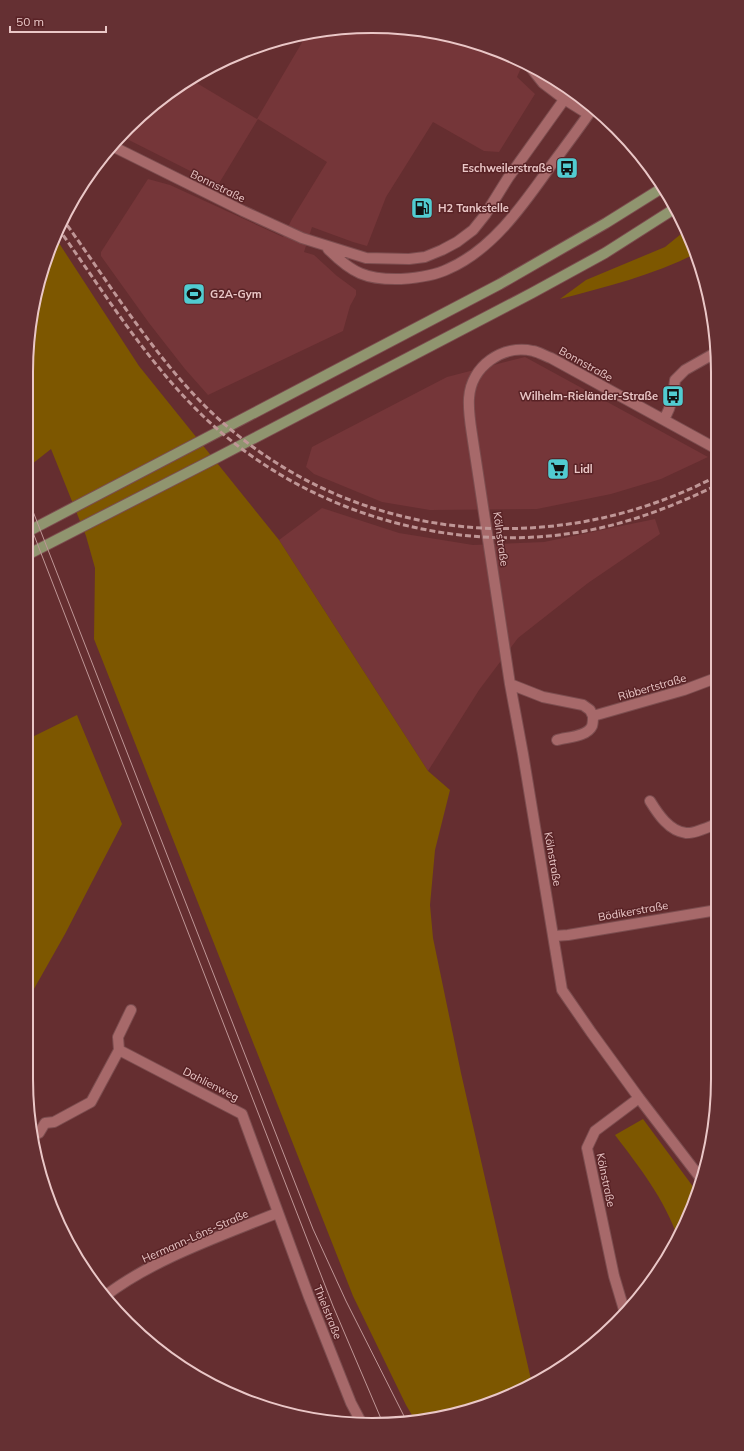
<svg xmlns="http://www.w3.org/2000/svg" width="744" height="1451" viewBox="0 0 744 1451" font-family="Mulish,sans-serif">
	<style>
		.built { fill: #753639 }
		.green { fill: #7d5700 }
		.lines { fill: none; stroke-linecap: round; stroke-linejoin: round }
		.minor-casing { stroke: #7c4d4f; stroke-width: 12 }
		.secondary-casing { stroke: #7c4d4f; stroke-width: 12 }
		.primary-casing { stroke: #7c4d4f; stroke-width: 12 }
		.minor { stroke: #a7696a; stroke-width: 10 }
		.secondary { stroke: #a7696a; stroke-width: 10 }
		.primary { stroke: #90956f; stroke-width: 10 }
		.tram { stroke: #bf9696; stroke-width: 1 }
		.rail { stroke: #bf9696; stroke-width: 3; stroke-dasharray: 6 3; stroke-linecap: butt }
		.labels { text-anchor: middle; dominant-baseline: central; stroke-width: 3; stroke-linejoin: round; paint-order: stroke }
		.poi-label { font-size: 11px; font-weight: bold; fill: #eac7c7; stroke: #592326; text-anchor: start }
		.street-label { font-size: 11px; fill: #eac7c7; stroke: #592326 }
		.rim { fill: none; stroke: #eac7c7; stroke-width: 2 }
	</style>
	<rect width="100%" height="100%" fill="#652e30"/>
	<path class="built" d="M 394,27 L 461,38 L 524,61 L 517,77 L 535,94 L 499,152 L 484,151 L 433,122 L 386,197 L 367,246 L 353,242 L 312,227 L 304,252 L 314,255 L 337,276 L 356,290 L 356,295 L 350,306 L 343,331 L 208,395 L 185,369 L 149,323 L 101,256 L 101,252 L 148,179 L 170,185 L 283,237 L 292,219 L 327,162 L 258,119 L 218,185 L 121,136 L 144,112 L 190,79 L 257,119 L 307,34 L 327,29 Z
		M 525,357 L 708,457 L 661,479 L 611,494 L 537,509 L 430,510 L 382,502 L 314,474 L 306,467 L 312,447 L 447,377 Z
		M 322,508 L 399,533 L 473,545 L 544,542 L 655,519 L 660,534 L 588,583 L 518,638 L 479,690 L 428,771 L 279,540 Z"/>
	<path class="green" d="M 686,230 L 692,240 L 695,254 C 653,275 606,287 560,299 L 586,280 L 665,247 Z
		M 55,237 L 139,366 L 279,540 L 428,771 L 450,790 L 435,850 L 430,905 L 433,938 L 461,1073 L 532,1384 L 525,1389 L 416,1422 L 406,1405 L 353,1296 L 94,639 L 95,568 L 86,536 L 51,449 L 27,468 L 27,350 L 38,283 Z
		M 77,715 L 122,824 L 65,934 L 26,1003 L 26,740 Z
		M 643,1119 L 697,1192 L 682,1232 L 678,1238 C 664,1198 640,1168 615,1135 Z"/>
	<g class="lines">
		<g class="minor-casing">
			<path id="minor" d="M 528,64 L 543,83 L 564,99 L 588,114
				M 664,420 L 669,409 L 673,396 L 675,380 L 685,370 L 715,353
				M 510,684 L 543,697 L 583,705 L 590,710 L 593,716 L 684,690 L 716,678
				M 557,740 C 567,737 587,737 592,726 C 593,723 593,719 593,716
				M 650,801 C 658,814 669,831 686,833 C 693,834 709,827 716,824
				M 554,936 L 568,935 L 717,910
				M 119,1050 L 242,1114 L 309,1297 L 351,1403 L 360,1420
				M 39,1133 L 45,1123 L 54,1122 L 91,1102 L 119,1050 L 118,1037 L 131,1010
				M 702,1180 L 639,1098 L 591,1032 L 562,990 L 523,754 L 510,684 L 473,441 C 471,427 468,412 469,398 C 471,366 503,344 533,351 C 539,352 545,356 551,358 L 715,448
				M 105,1296 C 153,1259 221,1236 277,1213
				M 625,1313 L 614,1276 L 587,1148 L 595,1131 L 639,1098"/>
		</g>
		<g class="secondary-casing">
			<path id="secondary" d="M 112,146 L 243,211 L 302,238 L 366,258 L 409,259 L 425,257 L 442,250 L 457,242 L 473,230 L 485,215 L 508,178 L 571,90
				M 328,249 C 352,273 366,280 401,279 C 416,278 434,276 448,269 C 492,250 523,205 550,167 C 565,147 579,128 593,108"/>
		</g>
		<g class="primary-casing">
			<path id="primary" d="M 27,532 L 500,284 L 606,223 L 662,188
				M 27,555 L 220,456 L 532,293 L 605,253 L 674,209"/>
		</g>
		<use href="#minor" class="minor"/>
		<use href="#secondary" class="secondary"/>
		<use href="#primary" class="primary"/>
		<path class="tram" d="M 27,496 L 313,1229 L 346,1301 L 407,1422
			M 27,517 L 333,1306 L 382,1421"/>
		<path class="rail" d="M 62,218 C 107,280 147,346 200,401 C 337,541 545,565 715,477
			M 58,228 C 104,292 146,361 203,416 C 306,515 461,559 600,528 C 640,519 678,504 715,486"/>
	</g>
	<defs>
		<g id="bus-square" transform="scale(1.15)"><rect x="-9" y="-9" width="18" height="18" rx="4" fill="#51ccd1" stroke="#592326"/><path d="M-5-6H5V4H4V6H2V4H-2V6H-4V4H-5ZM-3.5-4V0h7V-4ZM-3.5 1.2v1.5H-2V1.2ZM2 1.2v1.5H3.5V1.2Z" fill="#111"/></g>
		<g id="fuel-square" transform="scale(1.15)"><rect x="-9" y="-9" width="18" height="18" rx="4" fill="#51ccd1" stroke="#592326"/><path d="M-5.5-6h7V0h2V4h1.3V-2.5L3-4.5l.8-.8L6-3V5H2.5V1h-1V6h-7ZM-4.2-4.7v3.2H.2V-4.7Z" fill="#111"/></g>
		<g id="stadium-square" transform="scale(1.15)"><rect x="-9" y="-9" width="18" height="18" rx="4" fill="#51ccd1" stroke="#592326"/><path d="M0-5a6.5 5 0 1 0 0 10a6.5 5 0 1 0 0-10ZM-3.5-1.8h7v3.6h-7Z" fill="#111"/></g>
		<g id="supermarket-square" transform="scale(1.15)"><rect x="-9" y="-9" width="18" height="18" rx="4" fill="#51ccd1" stroke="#592326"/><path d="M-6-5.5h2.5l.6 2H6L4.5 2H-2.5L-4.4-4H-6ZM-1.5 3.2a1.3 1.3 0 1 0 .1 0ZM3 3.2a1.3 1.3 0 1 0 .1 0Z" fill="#111"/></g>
	</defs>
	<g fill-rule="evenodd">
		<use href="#bus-square" x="567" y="168"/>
		<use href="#fuel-square" x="422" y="208"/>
		<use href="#stadium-square" x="194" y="294"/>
		<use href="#bus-square" x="673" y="396"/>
		<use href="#supermarket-square" x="558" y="469"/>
	</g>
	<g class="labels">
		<g class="poi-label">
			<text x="552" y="168" text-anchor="end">Eschweilerstraße</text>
			<text x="438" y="208">H2 Tankstelle</text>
			<text x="210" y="294">G2A-Gym</text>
			<text x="658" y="396" text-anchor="end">Wilhelm-Rieländer-Straße</text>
			<text x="574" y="469">Lidl</text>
		</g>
		<g class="street-label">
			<text transform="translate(218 186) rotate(26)">Bonnstraße</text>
			<text transform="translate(586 364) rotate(29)">Bonnstraße</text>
			<text transform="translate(501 539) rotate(82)">Kölnstraße</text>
			<text transform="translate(652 687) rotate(-16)">Ribbertstraße</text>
			<text transform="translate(553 859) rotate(80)">Kölnstraße</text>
			<text transform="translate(633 911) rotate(-10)">Bödikerstraße</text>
			<text transform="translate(211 1084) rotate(27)">Dahlienweg</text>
			<text transform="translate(606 1180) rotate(78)">Kölnstraße</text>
			<text transform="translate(195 1236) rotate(-24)">Hermann-Löns-Straße</text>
			<text transform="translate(328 1312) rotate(68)">Thielstraße</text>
		</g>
	</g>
	<path d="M0 0H744V1451H0ZM372 33H372A339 339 0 0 1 711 372V1079A339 339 0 0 1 372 1418H372A339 339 0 0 1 33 1079V372A339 339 0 0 1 372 33Z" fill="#653033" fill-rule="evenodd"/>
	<path class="rim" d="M372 33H372A339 339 0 0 1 711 372V1079A339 339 0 0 1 372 1418H372A339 339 0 0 1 33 1079V372A339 339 0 0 1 372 33Z"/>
	<path d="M10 26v6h96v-6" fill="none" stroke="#eac7c7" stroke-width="2"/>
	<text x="16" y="26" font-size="12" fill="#eac7c7" stroke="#592326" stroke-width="3" paint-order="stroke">50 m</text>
</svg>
